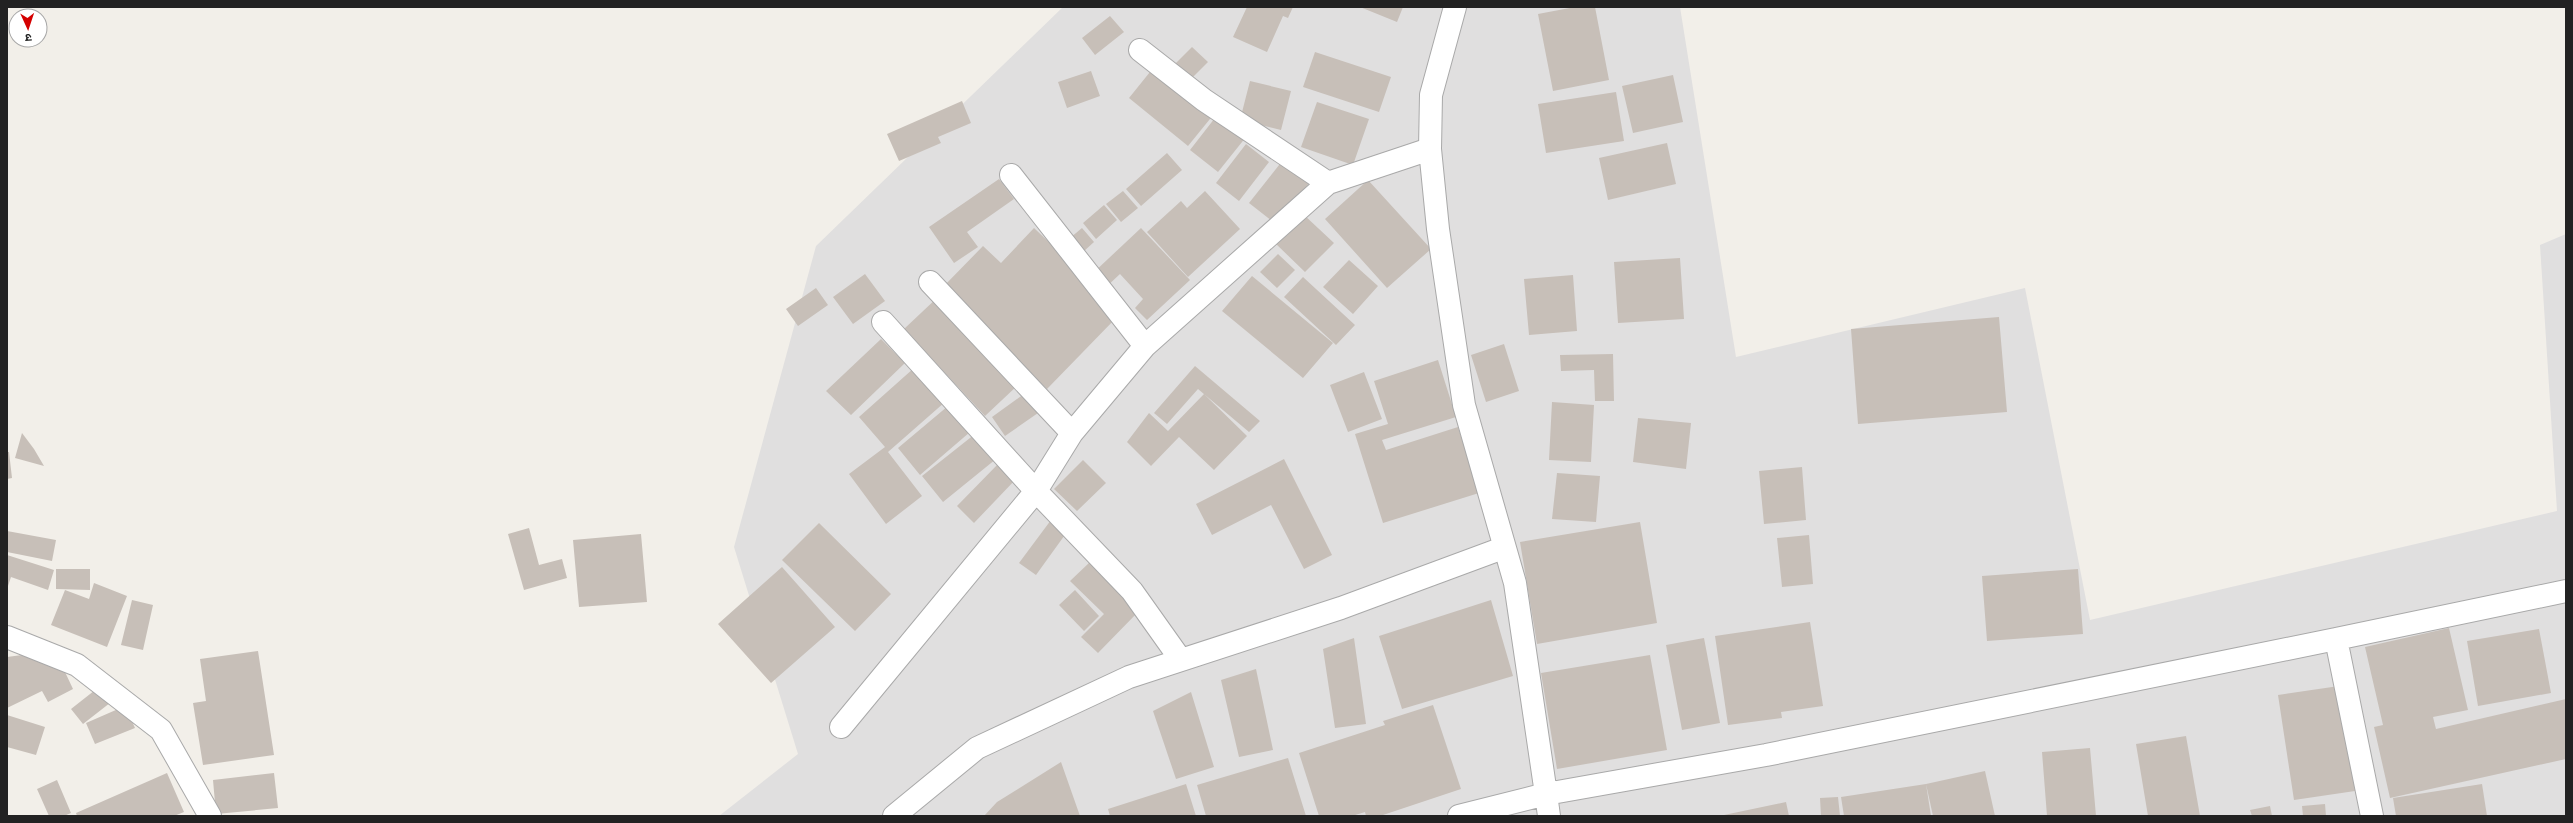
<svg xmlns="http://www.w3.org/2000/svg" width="2573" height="823" viewBox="0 0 2573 823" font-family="Roboto,'Noto Sans Devanagari',sans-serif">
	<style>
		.residential { fill: #e0dfdf }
		.building { fill: #c7bfb8 }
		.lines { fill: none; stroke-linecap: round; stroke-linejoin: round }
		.street-casing { stroke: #a9a9a9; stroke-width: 24 }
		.street { stroke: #fff; stroke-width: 22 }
	</style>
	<rect width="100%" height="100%" fill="#f2efe9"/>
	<path class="residential" d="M 1063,7 L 1680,7 L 1736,357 L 2025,288 L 2090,620 L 2557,511 L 2540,245 L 2566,234 L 2566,816 L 719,816 L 798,754 L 734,547 L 816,246 Z"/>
	<path class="building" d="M 1247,7 L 1293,7 L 1288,18 L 1283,16 L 1267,52 L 1233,37 Z
		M 1360,7 L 1403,7 L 1397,22 Z
		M 1575,7 L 1595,7 L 1609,80 L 1553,91 L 1538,14 Z
		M 1110,16 L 1124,32 L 1095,55 L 1082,38 Z
		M 1192,47 L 1208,62 L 1189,81 L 1173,66 Z
		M 1315,52 L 1391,77 L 1379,112 L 1303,87 Z
		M 1154,67 L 1214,114 L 1188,146 L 1129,98 Z
		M 1091,71 L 1100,96 L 1067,108 L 1058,82 Z
		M 1673,75 L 1683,122 L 1633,133 L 1622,86 Z
		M 1250,81 L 1291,91 L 1281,130 L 1240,120 Z
		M 1616,92 L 1624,141 L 1546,153 L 1538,104 Z
		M 962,101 L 971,123 L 938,137 L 941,143 L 899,161 L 887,134 Z
		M 1317,102 L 1369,119 L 1353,165 L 1301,147 Z
		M 1218,114 L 1246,137 L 1218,172 L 1190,150 Z
		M 1667,143 L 1676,184 L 1608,200 L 1599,158 Z
		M 1246,144 L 1269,162 L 1239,201 L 1216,183 Z
		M 1167,153 L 1182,170 L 1141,206 L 1126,189 Z
		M 1283,160 L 1310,182 L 1276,224 L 1249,203 Z
		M 999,179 L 1014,199 L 967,232 L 978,247 L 954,263 L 929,227 Z
		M 1368,180 L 1431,249 L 1387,288 L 1325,219 Z
		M 1123,191 L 1138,208 L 1121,222 L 1106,204 Z
		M 1205,191 L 1240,229 L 1188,277 L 1147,232 L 1181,201 L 1187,208 Z
		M 1104,205 L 1117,220 L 1096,239 L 1083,223 Z
		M 1303,214 L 1334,243 L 1305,272 L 1275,243 Z
		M 1034,228 L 1091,282 L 1086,288 L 1116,318 L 1047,389 L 942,288 L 983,246 L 1001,263 Z
		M 1082,228 L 1094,242 L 1083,252 L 1070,238 Z
		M 1141,228 L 1190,280 L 1147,320 L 1135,308 L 1143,299 L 1120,274 L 1105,288 L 1092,274 Z
		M 1278,254 L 1295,270 L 1277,288 L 1260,272 Z
		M 1680,258 L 1684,319 L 1618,323 L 1614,262 Z
		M 1349,260 L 1378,286 L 1353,314 L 1323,287 Z
		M 865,274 L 885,301 L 853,324 L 833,297 Z
		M 1573,275 L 1577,331 L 1529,335 L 1524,279 Z
		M 1252,276 L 1333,343 L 1303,378 L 1222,311 Z
		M 1303,277 L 1355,325 L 1336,345 L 1284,297 Z
		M 816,288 L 828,305 L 798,326 L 786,309 Z
		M 939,296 L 1020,383 L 985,416 L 904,329 Z
		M 1999,317 L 2007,412 L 1858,424 L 1851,329 Z
		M 881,339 L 905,363 L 851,415 L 826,391 Z
		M 1504,344 L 1519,391 L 1486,402 L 1471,355 Z
		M 1613,354 L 1614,401 L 1595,401 L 1594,370 L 1561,371 L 1560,355 Z
		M 1438,360 L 1456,417 L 1382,440 L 1386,450 L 1458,427 L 1479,493 L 1383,523 L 1355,434 L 1388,424 L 1374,381 Z
		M 1195,366 L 1260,421 L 1249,432 L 1198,389 L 1167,424 L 1154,413 Z
		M 914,368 L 945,402 L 888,452 L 922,496 L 886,524 L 849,474 L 885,447 L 859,417 Z
		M 1364,372 L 1382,419 L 1348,432 L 1330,385 Z
		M 1024,394 L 1038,413 L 1005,436 L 992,417 Z
		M 1204,394 L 1247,436 L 1214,470 L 1179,437 L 1151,466 L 1127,442 L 1149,413 L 1168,431 Z
		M 1552,402 L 1594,405 L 1591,462 L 1549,460 Z
		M 948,406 L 970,432 L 920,475 L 898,448 Z
		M 1638,418 L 1691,423 L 1686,469 L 1633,462 Z
		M 22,433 L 34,449 L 44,466 L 15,458 Z
		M 975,434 L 996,459 L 943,502 L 922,476 Z
		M 7,452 L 9,452 L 12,478 L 7,479 Z
		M 1284,459 L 1332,555 L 1304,569 L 1271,505 L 1212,535 L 1196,504 Z
		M 1083,460 L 1106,483 L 1077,511 L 1054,489 Z
		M 999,463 L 1016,479 L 974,523 L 957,506 Z
		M 1802,467 L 1806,520 L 1764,524 L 1759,471 Z
		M 1557,473 L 1600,476 L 1596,522 L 1552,519 Z
		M 1051,520 L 1067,532 L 1036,575 L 1019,563 Z
		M 1640,522 L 1657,623 L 1537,644 L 1520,542 Z
		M 819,523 L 891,594 L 855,631 L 782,560 Z
		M 529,528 L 539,565 L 562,559 L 567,578 L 524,590 L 508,534 Z
		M 7,531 L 56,540 L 52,561 L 7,552 Z
		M 641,534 L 647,602 L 579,607 L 573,540 Z
		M 1809,535 L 1813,584 L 1782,587 L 1777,538 Z
		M 7,555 L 54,570 L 48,590 L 11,577 L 7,589 Z
		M 1090,562 L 1139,611 L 1098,653 L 1081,637 L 1104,614 L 1070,581 Z
		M 782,567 L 835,627 L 771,683 L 718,624 Z
		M 56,569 L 90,569 L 90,590 L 56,589 Z
		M 2078,569 L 2083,634 L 1987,641 L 1982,576 Z
		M 94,583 L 127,596 L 107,647 L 51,625 L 65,590 L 89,599 Z
		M 1075,590 L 1099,616 L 1084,631 L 1059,605 Z
		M 132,600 L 153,605 L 143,650 L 121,645 Z
		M 1491,600 L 1513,676 L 1402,709 L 1379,636 Z
		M 1810,622 L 1823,706 L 1781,712 L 1782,718 L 1728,725 L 1715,636 Z
		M 2449,628 L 2468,710 L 2433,717 L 2436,729 L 2566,699 L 2566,759 L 2390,798 L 2374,727 L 2383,725 L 2365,647 Z
		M 2539,629 L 2551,693 L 2478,706 L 2467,641 Z
		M 1354,638 L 1366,724 L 1335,728 L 1323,649 Z
		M 1704,638 L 1720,723 L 1682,730 L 1666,645 Z
		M 258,651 L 274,755 L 203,765 L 193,703 L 206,701 L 200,659 Z
		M 22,655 L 65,672 L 73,689 L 48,702 L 42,691 L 7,708 L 7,657 Z
		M 1650,655 L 1667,750 L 1557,769 L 1541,673 Z
		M 1256,669 L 1273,750 L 1239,757 L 1221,680 Z
		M 104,683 L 115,699 L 83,724 L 71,709 Z
		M 2339,686 L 2355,791 L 2294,800 L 2278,695 Z
		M 1191,692 L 1214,767 L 1176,779 L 1153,711 Z
		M 1433,705 L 1461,789 L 1380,816 L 1366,816 L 1365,812 L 1352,816 L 1319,816 L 1299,753 L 1385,725 L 1383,721 Z
		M 125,706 L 135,728 L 95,744 L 86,723 Z
		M 7,715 L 45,727 L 36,755 L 7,747 Z
		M 2186,736 L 2200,816 L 2148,816 L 2136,744 Z
		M 2090,748 L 2096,816 L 2047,816 L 2042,752 Z
		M 1288,758 L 1306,816 L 1206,816 L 1197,785 Z
		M 1061,762 L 1080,816 L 984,816 L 997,802 Z
		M 1985,771 L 1995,816 L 1933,816 L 1926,784 Z
		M 167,773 L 184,812 L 174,816 L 77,816 L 76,813 Z
		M 274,773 L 278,808 L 216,814 L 213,780 Z
		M 57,780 L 71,813 L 64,816 L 49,816 L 37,789 Z
		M 1186,784 L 1196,816 L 1110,816 L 1108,809 Z
		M 1926,784 L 1931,816 L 1844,816 L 1841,797 Z
		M 2482,784 L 2487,816 L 2396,816 L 2393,798 Z
		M 1838,797 L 1840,816 L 1821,816 L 1820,798 Z
		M 1786,802 L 1789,816 L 1724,816 L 1724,815 Z
		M 2325,804 L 2326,816 L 2303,816 L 2302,806 Z
		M 2270,806 L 2272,816 L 2252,816 L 2250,810 Z"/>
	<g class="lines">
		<g class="street-casing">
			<path id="street" d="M 1455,7 L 1431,95 L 1430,149 L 1438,229 L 1464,405 L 1515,583 L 1546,794 L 1766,755 L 2336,639
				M 1140,50 L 1204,100 L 1328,183
				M 1011,175 L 1145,346 L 1072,433 L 1036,491 L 1132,591 L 1181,660
				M 930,282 L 1072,433
				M 1145,346 L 1328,183 L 1430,149
				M 7,637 L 77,665 L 161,730 L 210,816
				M 841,727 L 1036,491 L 883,322
				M 894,816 L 977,748 L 1129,677 L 1341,608 L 1503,548
				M 1459,816 L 1546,794 L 1549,816
				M 2372,816 L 2336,639 L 2566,591"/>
		</g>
		<use href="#street" class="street"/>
	</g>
	<rect width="2573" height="823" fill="none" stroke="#222222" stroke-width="16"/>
	<g transform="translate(28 28) rotate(177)"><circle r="19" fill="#ffffff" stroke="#a7a7a7"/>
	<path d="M0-3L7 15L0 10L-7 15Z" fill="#d40000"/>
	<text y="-6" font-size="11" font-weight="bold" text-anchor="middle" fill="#222222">उ</text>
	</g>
</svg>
